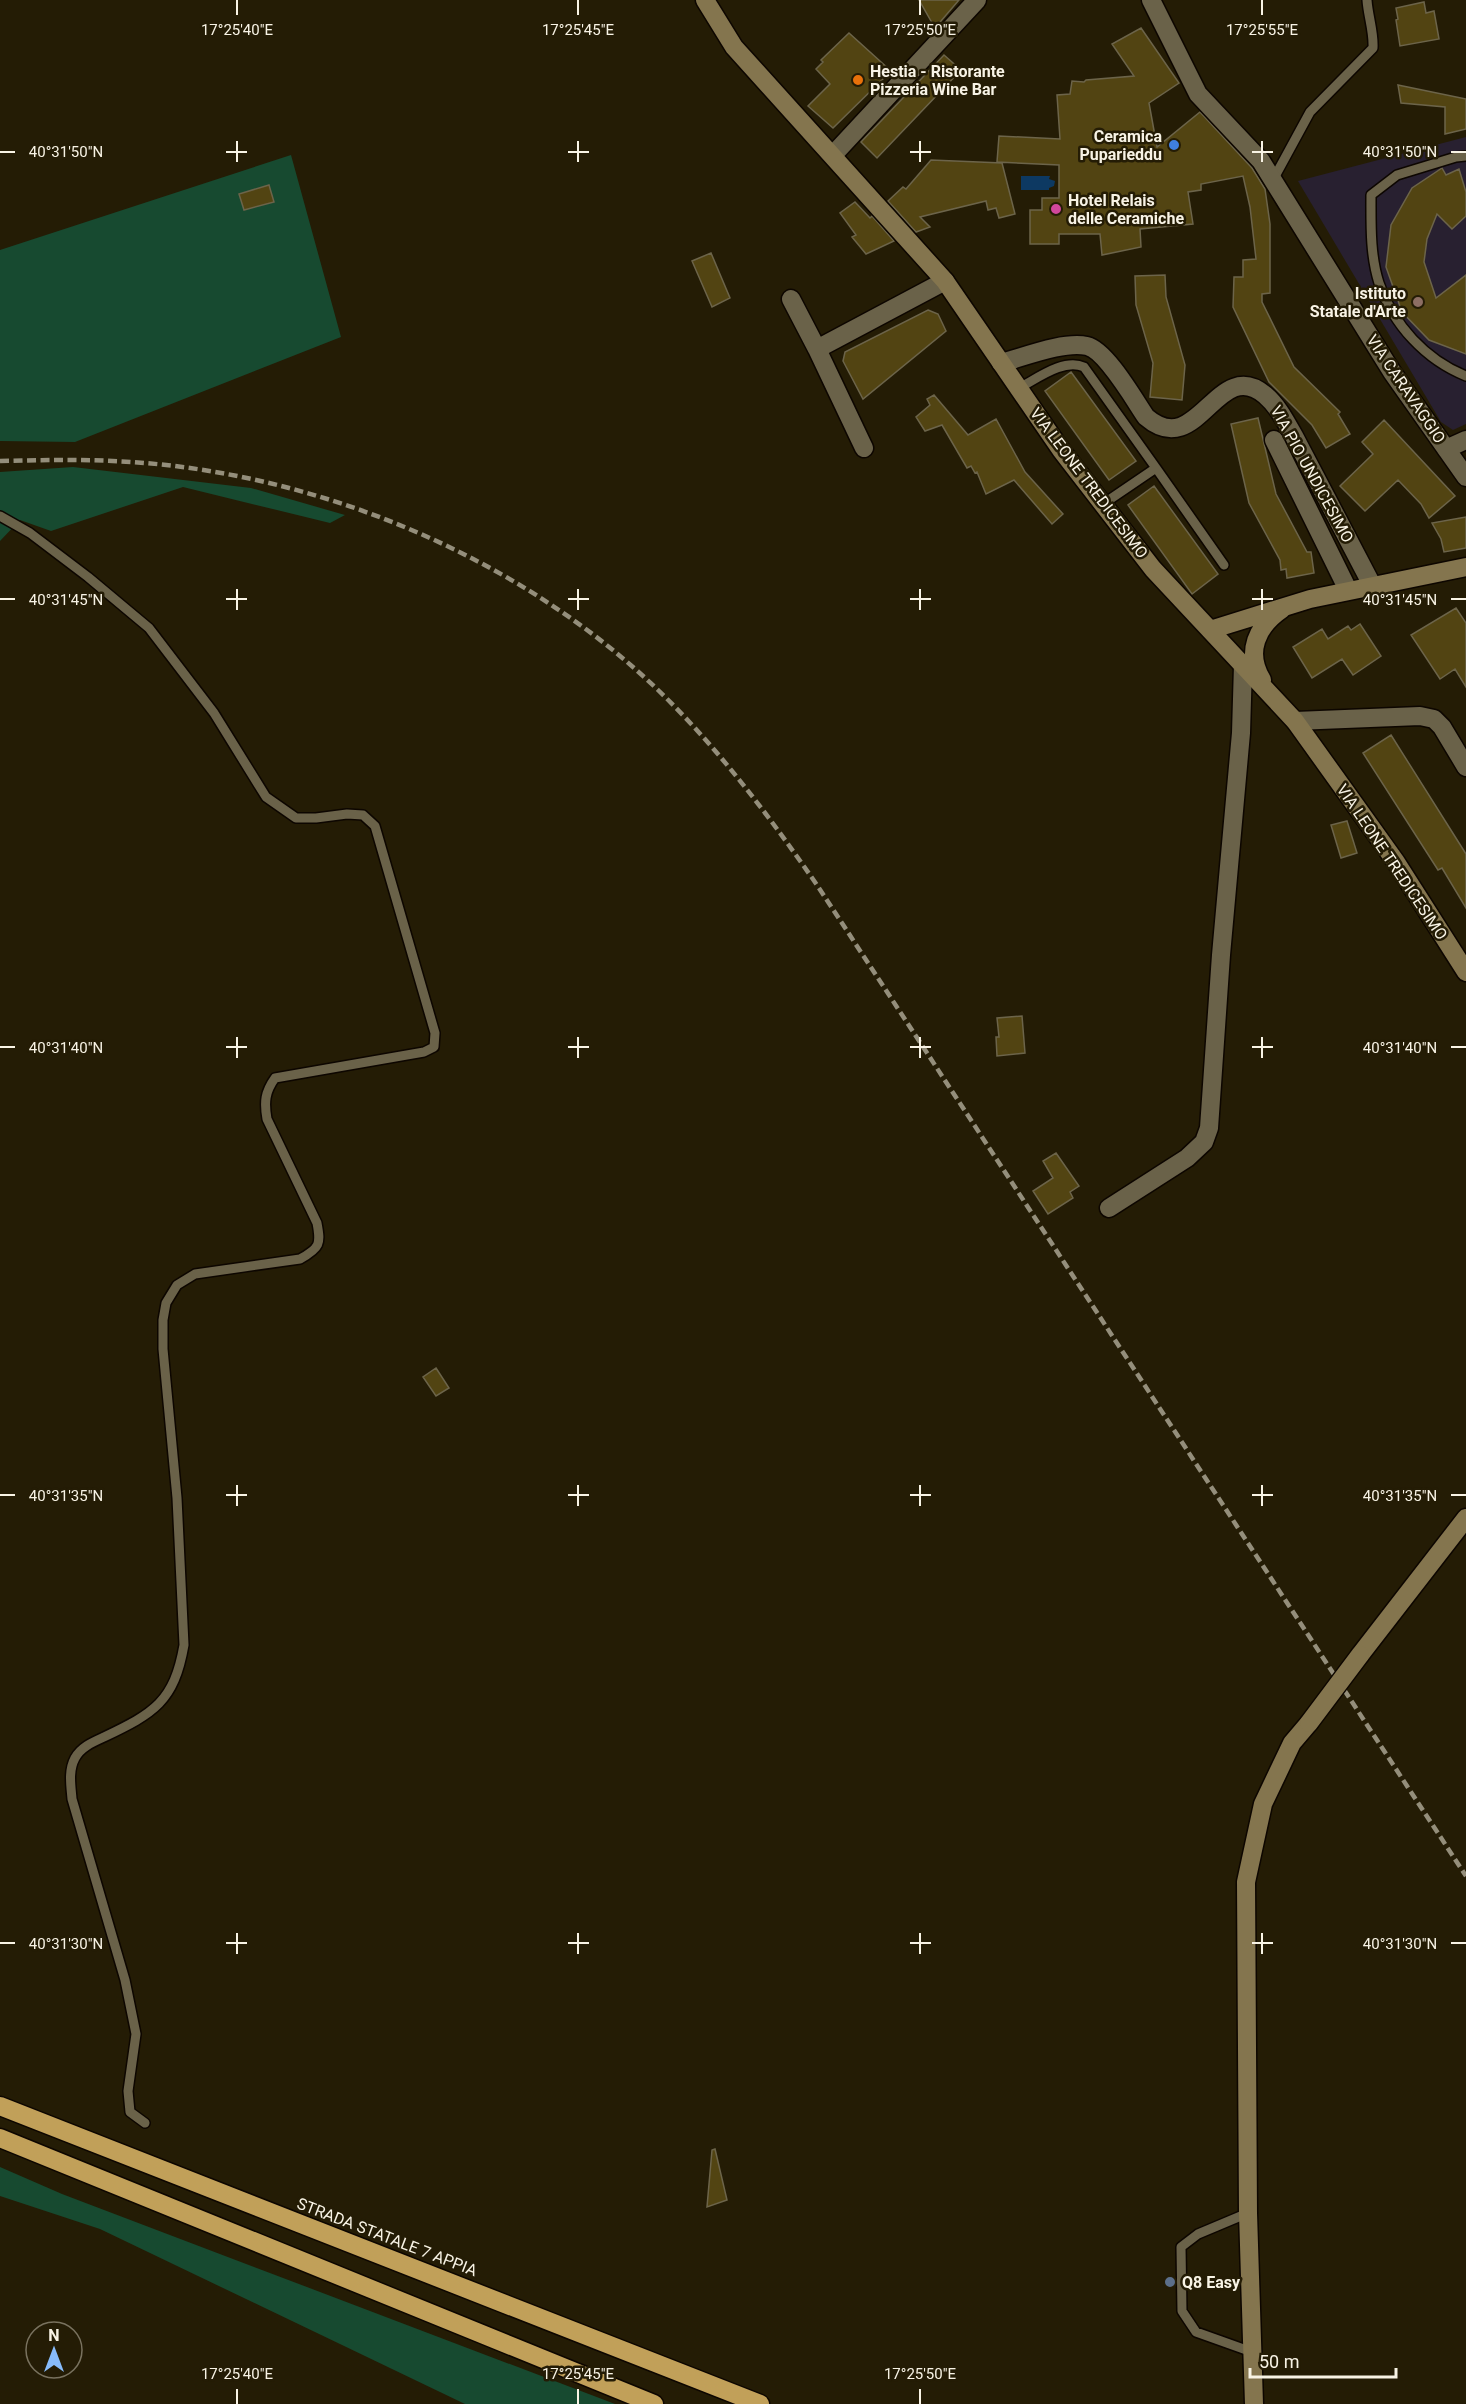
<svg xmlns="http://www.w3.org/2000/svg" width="1466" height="2404" viewBox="0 0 1466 2404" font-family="Roboto,sans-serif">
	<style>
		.education { fill: #282030 }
		.green { fill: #174a30 }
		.water { fill: #0d3962 }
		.building { fill: #524412; stroke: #6c644a; stroke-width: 1.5 }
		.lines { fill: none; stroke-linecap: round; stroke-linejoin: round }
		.lane-casing { stroke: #0d0600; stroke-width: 12 }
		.street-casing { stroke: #0d0600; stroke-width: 21 }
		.secondary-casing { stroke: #0d0600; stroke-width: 21 }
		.highway-casing { stroke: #0d0600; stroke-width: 21 }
		.lane { stroke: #6a6249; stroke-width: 9 }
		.street { stroke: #6a6249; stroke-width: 18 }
		.secondary { stroke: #84754e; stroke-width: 18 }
		.highway { stroke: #c1a059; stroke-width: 18 }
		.rail { stroke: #948e7b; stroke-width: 4.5; stroke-dasharray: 9 4.5; stroke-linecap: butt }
		.secondary-bridge-casing { stroke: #0d0600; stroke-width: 21; stroke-linecap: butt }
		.secondary-bridge { stroke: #84754e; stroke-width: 18 }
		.ticks { fill: none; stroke: #f8f3e5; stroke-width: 2 }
		.food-dot { fill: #e8710a; stroke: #241c05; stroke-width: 2 }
		.shop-dot { fill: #3f7fe0; stroke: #241c05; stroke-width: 2 }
		.hotel-dot { fill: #d1479c; stroke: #241c05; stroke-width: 2 }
		.education-dot { fill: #8d6e63; stroke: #241c05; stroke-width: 2 }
		.service-dot { fill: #5c6f8a; stroke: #241c05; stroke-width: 2 }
		.labels { text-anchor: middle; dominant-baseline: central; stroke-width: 5; stroke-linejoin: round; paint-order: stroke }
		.poi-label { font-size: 16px; font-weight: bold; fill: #f8f3e5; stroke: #241c05; text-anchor: start }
		.street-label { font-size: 16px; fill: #f8f3e5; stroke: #241c05 }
		.ticks-label { font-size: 15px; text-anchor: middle; fill: #f8f3e5; stroke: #241c05; stroke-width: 5; stroke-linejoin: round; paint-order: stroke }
	</style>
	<rect width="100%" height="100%" fill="#241c05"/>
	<path class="education" d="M 1466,137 L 1466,424 L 1453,430 L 1441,422 L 1298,181 Z"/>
	<path class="green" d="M 291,155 L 341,337 L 75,442 L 0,441 L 0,250 Z
		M 73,467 L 251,488 L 345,515 L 330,523 L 183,487 L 51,531 L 20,520 L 0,541 L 0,472 Z
		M 0,2167 L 62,2194 L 615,2404 L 465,2404 L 100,2229 L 0,2196 Z"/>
	<path class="water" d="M 1021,176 L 1050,176 L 1049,179 L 1055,181 L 1054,186 L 1049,188 L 1049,190 L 1021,190 Z"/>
	<path class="building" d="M 919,0 L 959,0 L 935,28 Z
		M 1424,2 L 1426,13 L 1434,11 L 1439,39 L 1400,46 L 1396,20 L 1398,19 L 1396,8 Z
		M 1141,28 L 1179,83 L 1149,103 L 1157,147 L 1200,112 L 1252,168 L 1265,189 L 1270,224 L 1270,293 L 1262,294 L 1262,302 L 1294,367 L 1340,412 L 1338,414 L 1350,434 L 1326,448 L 1312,425 L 1269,382 L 1233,307 L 1234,277 L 1243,277 L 1243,260 L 1256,259 L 1250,207 L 1243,176 L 1201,184 L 1201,190 L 1188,192 L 1193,224 L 1140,229 L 1141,247 L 1102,255 L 1100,234 L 1059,234 L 1059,244 L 1030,244 L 1030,210 L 1042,210 L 1042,198 L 1059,198 L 1059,165 L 997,162 L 999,136 L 1060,139 L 1057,95 L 1070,94 L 1072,81 L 1084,82 L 1086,80 L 1134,76 L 1112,44 Z
		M 849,33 L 891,71 L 833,128 L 808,106 L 830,84 L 816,69 L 823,62 L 821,60 Z
		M 944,55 L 961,70 L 877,158 L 861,142 Z
		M 1398,85 L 1466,99 L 1466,129 L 1445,134 L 1445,107 L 1401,103 Z
		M 931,160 L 1002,163 L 1015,214 L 999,218 L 996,208 L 988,210 L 986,201 L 920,217 L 930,227 L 916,232 L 888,201 L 903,187 L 906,189 Z
		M 1442,168 L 1446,175 L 1459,169 L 1466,192 L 1466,216 L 1452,229 L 1437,214 L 1427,239 L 1424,262 L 1436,298 L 1466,275 L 1466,354 L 1429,340 L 1402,312 L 1386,267 L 1391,225 L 1412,188 Z
		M 269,185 L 274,202 L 244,210 L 239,194 Z
		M 855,202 L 870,218 L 872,216 L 894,241 L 866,254 L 852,237 L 856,235 L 840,213 Z
		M 711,253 L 730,298 L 712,307 L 692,261 Z
		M 1165,275 L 1166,297 L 1185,365 L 1182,400 L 1150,397 L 1153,363 L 1136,305 L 1135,276 Z
		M 928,310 L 938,314 L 946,331 L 863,399 L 843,361 L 845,352 Z
		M 1071,372 L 1136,461 L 1109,480 L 1045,391 Z
		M 934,395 L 968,435 L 996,419 L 1025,472 L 1063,514 L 1052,524 L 1014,480 L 986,494 L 977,472 L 975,473 L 971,466 L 967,468 L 942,425 L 925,431 L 916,417 L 930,405 L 927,399 Z
		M 1258,418 L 1276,494 L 1307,552 L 1311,552 L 1314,573 L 1287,578 L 1286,569 L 1281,570 L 1280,560 L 1249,503 L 1231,424 Z
		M 1384,420 L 1455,496 L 1429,518 L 1421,504 L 1398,480 L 1365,511 L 1340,486 L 1373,454 L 1362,442 Z
		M 1154,486 L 1218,574 L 1192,594 L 1128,505 Z
		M 1466,517 L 1466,548 L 1444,552 L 1441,539 L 1432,523 Z
		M 1456,608 L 1466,623 L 1466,687 L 1455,669 L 1440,679 L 1411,635 Z
		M 1360,624 L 1381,656 L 1353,675 L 1342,659 L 1312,678 L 1293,647 L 1322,629 L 1328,639 L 1348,626 L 1351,630 Z
		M 1391,735 L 1466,854 L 1466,908 L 1442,868 L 1438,870 L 1363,753 Z
		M 1347,821 L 1357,853 L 1341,858 L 1331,825 Z
		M 1022,1016 L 1025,1053 L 997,1056 L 996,1037 L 999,1037 L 997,1018 Z
		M 1056,1153 L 1079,1186 L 1070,1192 L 1073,1198 L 1048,1214 L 1033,1191 L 1053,1178 L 1043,1161 Z
		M 436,1368 L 449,1388 L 436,1396 L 423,1377 Z
		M 715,2149 L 727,2200 L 707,2207 L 712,2150 Z"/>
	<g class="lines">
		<g class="lane-casing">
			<path id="lane" d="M 1466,156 L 1456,157 L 1397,175 L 1371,195 C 1371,224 1370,255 1379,283 C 1393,325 1426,360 1466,376
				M 1273,180 L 1310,112 L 1373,48 C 1374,32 1368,16 1367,0
				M 1019,388 C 1038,378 1064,358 1084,367 L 1156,468
				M 1103,504 L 1156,468 L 1224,565
				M 0,516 L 30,533 L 88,577 L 149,628 L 214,713 L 266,797 L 296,818 L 316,818 L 347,814 L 363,815 L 375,826 L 435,1033 L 434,1047 L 424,1052 L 275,1078 C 265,1092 264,1102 267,1119 L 317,1223 C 321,1244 320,1248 300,1259 L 195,1274 L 177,1285 L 166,1303 L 163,1320 L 163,1349 L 177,1498 L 184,1645 C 174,1702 154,1713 104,1737 C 93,1742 81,1747 75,1758 C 68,1771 71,1786 72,1799 L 125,1980 L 136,2034 L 128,2091 L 130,2112 L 145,2123
				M 1248,2213 L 1198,2234 L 1181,2247 L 1182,2311 L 1196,2332 L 1252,2352"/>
		</g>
		<g class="street-casing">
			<path id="street" d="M 1151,0 L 1198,94 L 1261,161 L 1392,372 L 1466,477
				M 833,155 L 977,0
				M 791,299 L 817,349 L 945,281
				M 817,349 L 864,448
				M 1001,363 C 1024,357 1063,341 1087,346 C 1106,350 1135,401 1146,417 C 1198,462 1217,355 1265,395 C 1278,406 1286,422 1294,436 L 1372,585
				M 1274,440 L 1348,590
				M 1446,449 L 1466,440
				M 1295,721 L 1420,716 L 1434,719 L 1442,727 L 1466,767
				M 1109,1208 L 1187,1158 L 1204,1142 L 1209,1128 L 1221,955 L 1241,733 L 1243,665"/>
		</g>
		<g class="secondary-casing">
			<path id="secondary" d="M 705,0 L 734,47 L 945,281 L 1061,450 L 1153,569 L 1295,721 L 1396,862 L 1466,972
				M 1210,630 L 1310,599 L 1466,567
				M 1262,680 C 1245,652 1257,626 1282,609
				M 1360,1655 L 1466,1518
				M 1254,2404 L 1248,2213 L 1246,1882 L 1263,1804 L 1292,1743 L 1309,1723"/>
		</g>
		<g class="highway-casing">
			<path id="highway" d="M 0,2106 L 760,2404
				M 0,2138 L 654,2404"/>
		</g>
		<use href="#lane" class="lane"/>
		<use href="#street" class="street"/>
		<use href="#secondary" class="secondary"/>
		<use href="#highway" class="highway"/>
		<path class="rail" d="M 0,461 C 44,460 88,459 131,462 C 320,474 521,558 658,690 C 719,749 769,816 817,885 L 1466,1876"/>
		<g class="secondary-bridge-casing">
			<path id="secondary-bridge" d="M 1309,1723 L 1360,1655"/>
		</g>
		<use href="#secondary-bridge" class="secondary-bridge"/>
	</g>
	<path class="ticks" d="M 237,0 L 237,15M 578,0 L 578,15M 920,0 L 920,15M 1262,0 L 1262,15M 237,141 L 237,162M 578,141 L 578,162M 920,141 L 920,162M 1262,141 L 1262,162M 0,152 L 15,152M 226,152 L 247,152M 568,152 L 589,152M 910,152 L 931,152M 1252,152 L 1273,152M 1451,152 L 1466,152M 237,589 L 237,610M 578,589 L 578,610M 920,589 L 920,610M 1262,589 L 1262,610M 0,599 L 15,599M 226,599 L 247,599M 568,599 L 589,599M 910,599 L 931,599M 1252,599 L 1273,599M 1451,599 L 1466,599M 237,1037 L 237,1058M 578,1037 L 578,1058M 920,1037 L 920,1058M 1262,1037 L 1262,1058M 0,1047 L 15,1047M 226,1047 L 247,1047M 568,1047 L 589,1047M 910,1047 L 931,1047M 1252,1047 L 1273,1047M 1451,1047 L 1466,1047M 237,1485 L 237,1506M 578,1485 L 578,1506M 920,1485 L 920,1506M 1262,1485 L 1262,1506M 0,1495 L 15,1495M 226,1495 L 247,1495M 568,1495 L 589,1495M 910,1495 L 931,1495M 1252,1495 L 1273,1495M 1451,1495 L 1466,1495M 237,1933 L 237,1954M 578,1933 L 578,1954M 920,1933 L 920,1954M 1262,1933 L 1262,1954M 0,1943 L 15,1943M 226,1943 L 247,1943M 568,1943 L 589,1943M 910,1943 L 931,1943M 1252,1943 L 1273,1943M 1451,1943 L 1466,1943M 237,2389 L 237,2404M 578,2389 L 578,2404M 920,2389 L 920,2404"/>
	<circle class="food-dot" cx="858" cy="80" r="6"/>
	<circle class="shop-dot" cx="1174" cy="145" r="6"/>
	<circle class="hotel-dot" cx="1056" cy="209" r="6"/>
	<circle class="education-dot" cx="1418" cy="302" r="6"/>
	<circle class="service-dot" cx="1170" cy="2282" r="6"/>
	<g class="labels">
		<g class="poi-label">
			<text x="870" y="71">Hestia - Ristorante<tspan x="870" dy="18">Pizzeria Wine Bar</tspan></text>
			<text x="1162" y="136" text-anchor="end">Ceramica<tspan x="1162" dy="18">Puparieddu</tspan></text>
			<text x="1068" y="200">Hotel Relais<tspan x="1068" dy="18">delle Ceramiche</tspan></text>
			<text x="1406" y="293" text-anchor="end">Istituto<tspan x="1406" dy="18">Statale d'Arte</tspan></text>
			<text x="1182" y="2282">Q8 Easy</text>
		</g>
		<g class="street-label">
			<text transform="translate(1406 389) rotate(56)">VIA CARAVAGGIO</text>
			<text transform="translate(1312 474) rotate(61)">VIA PIO UNDICESIMO</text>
			<text transform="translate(1089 483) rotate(53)">VIA LEONE TREDICESIMO</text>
			<text transform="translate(1392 862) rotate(56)">VIA LEONE TREDICESIMO</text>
			<text transform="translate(387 2237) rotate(21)">STRADA STATALE 7 APPIA</text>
		</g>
	</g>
	<g class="ticks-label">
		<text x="237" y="35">17°25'40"E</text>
		<text x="578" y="35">17°25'45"E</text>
		<text x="920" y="35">17°25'50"E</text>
		<text x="1262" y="35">17°25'55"E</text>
		<text x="66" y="157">40°31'50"N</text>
		<text x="1400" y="157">40°31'50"N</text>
		<text x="66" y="605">40°31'45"N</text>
		<text x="1400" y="605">40°31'45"N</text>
		<text x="66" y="1053">40°31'40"N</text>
		<text x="1400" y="1053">40°31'40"N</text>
		<text x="66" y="1501">40°31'35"N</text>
		<text x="1400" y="1501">40°31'35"N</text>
		<text x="66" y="1949">40°31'30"N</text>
		<text x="1400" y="1949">40°31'30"N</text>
		<text x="237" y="2379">17°25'40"E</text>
		<text x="578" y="2379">17°25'45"E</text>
		<text x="920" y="2379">17°25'50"E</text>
	</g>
	<g transform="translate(54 2350)"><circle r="28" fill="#241c05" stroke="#79725f" stroke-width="1.5"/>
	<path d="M0-4.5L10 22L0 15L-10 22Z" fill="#87bbfb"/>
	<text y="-9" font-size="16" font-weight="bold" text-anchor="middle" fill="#f8f3e5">N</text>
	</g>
	<path d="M1250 2368v9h146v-9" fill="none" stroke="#f8f3e5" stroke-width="3"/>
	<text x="1259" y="2368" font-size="18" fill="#f8f3e5" stroke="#241c05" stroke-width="4.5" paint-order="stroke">50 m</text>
</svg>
